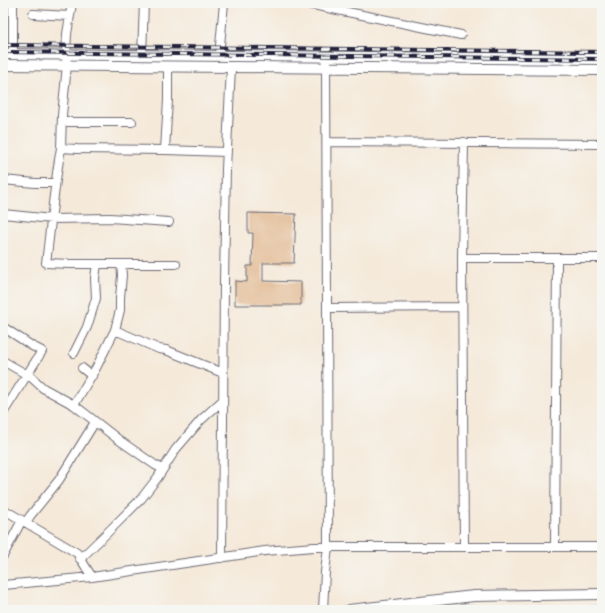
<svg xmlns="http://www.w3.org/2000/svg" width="605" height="613" viewBox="0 0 605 613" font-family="'EB Garamond',serif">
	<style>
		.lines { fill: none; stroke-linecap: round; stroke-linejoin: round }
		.stream { stroke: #5bbdda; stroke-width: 2.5 }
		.building { fill: #e2ba93 }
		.minor-casing { stroke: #6c6872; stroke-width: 10 }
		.major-casing { stroke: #6c6872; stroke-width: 12 }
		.minor { stroke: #fff; stroke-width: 8 }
		.major { stroke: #fff; stroke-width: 10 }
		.rail-casing { stroke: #22223b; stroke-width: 4 }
		.rail { stroke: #f6f6f2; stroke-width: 2.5; stroke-dasharray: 8; stroke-linecap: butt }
	</style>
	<rect width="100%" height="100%" fill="#f6f6f2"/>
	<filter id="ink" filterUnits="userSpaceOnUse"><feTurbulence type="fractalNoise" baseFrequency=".025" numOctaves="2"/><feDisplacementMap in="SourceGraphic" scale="8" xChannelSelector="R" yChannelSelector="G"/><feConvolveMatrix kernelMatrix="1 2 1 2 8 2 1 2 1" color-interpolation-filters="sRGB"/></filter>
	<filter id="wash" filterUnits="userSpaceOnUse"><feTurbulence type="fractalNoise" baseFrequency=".012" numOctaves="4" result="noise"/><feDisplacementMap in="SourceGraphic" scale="16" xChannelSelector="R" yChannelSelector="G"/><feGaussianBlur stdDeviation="0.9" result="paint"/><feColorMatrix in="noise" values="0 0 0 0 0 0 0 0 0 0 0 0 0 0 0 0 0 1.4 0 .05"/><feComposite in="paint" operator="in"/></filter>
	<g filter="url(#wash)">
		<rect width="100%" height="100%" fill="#f5e9d9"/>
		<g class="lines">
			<path class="stream" d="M 405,609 L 602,607"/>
		</g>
		<g id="blocks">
			<path class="building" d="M 248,213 L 296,214 L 294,263 L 263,263 L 263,281 L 301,282 L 301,305 L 235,305 L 235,281 L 247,282 L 247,266 L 252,266 L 253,233 L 248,233 Z"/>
		</g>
	</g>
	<g filter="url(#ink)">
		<use href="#blocks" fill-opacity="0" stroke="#6c6872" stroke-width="1"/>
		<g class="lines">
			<g class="minor-casing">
				<path id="minor" d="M 72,3 L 67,34 L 66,54 L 67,65 L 62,115 L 61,148 L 77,149 L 165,150 L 168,100 L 168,66
					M 303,3 L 461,35
					M 33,14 L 70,16
					M 13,54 L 13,3
					M 142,55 L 144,3
					M 219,56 L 224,3
					M 62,122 L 132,122
					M 327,142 L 602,144
					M 61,148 C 54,186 51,225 46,263 L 71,264 L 176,264
					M 165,150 L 227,152
					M 3,180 L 35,183 L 55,183
					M 3,214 L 52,219 L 110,218 L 169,222
					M 462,258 L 602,258
					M 328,308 L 462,307
					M 3,327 L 32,346 L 42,351 L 3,413
					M 115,330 L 159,349 L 166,350 L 223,373
					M 74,353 L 87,327 L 93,308 L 96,298 L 95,278 L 97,264
					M 3,361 L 31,377 L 43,388 L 74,405 L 119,440 L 155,465 L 163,469
					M 82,368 L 92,376
					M 74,405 L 96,368 L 115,330 L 120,310 L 120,298 L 122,275 L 121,264
					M 3,509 L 77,553 L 92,577
					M 26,522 L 30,516 L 59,480 L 95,422
					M 464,547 L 462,258 L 464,142
					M 555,547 L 557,258
					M 3,556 L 22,520
					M 222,558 L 224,282 L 226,169 L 231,67
					M 80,559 L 106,534 L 141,499 L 158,477 L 176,449 L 201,420 L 223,400
					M 3,585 L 92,577 L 265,551 L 314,547 L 602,547
					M 323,610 L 325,572 L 328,547 L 326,62"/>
			</g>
			<g class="major-casing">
				<path id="major" d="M 3,54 L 602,59
					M 3,65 L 602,70
					M 349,610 L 474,596 L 602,594"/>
			</g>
			<use href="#minor" class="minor"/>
			<use href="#major" class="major"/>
			<g class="rail-casing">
				<path id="rail" d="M 3,45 L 602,52
					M 3,52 L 602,59"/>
			</g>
			<use href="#rail" class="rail"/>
		</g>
	</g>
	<rect width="605" height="613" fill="none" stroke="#f6f6f2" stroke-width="16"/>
</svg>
